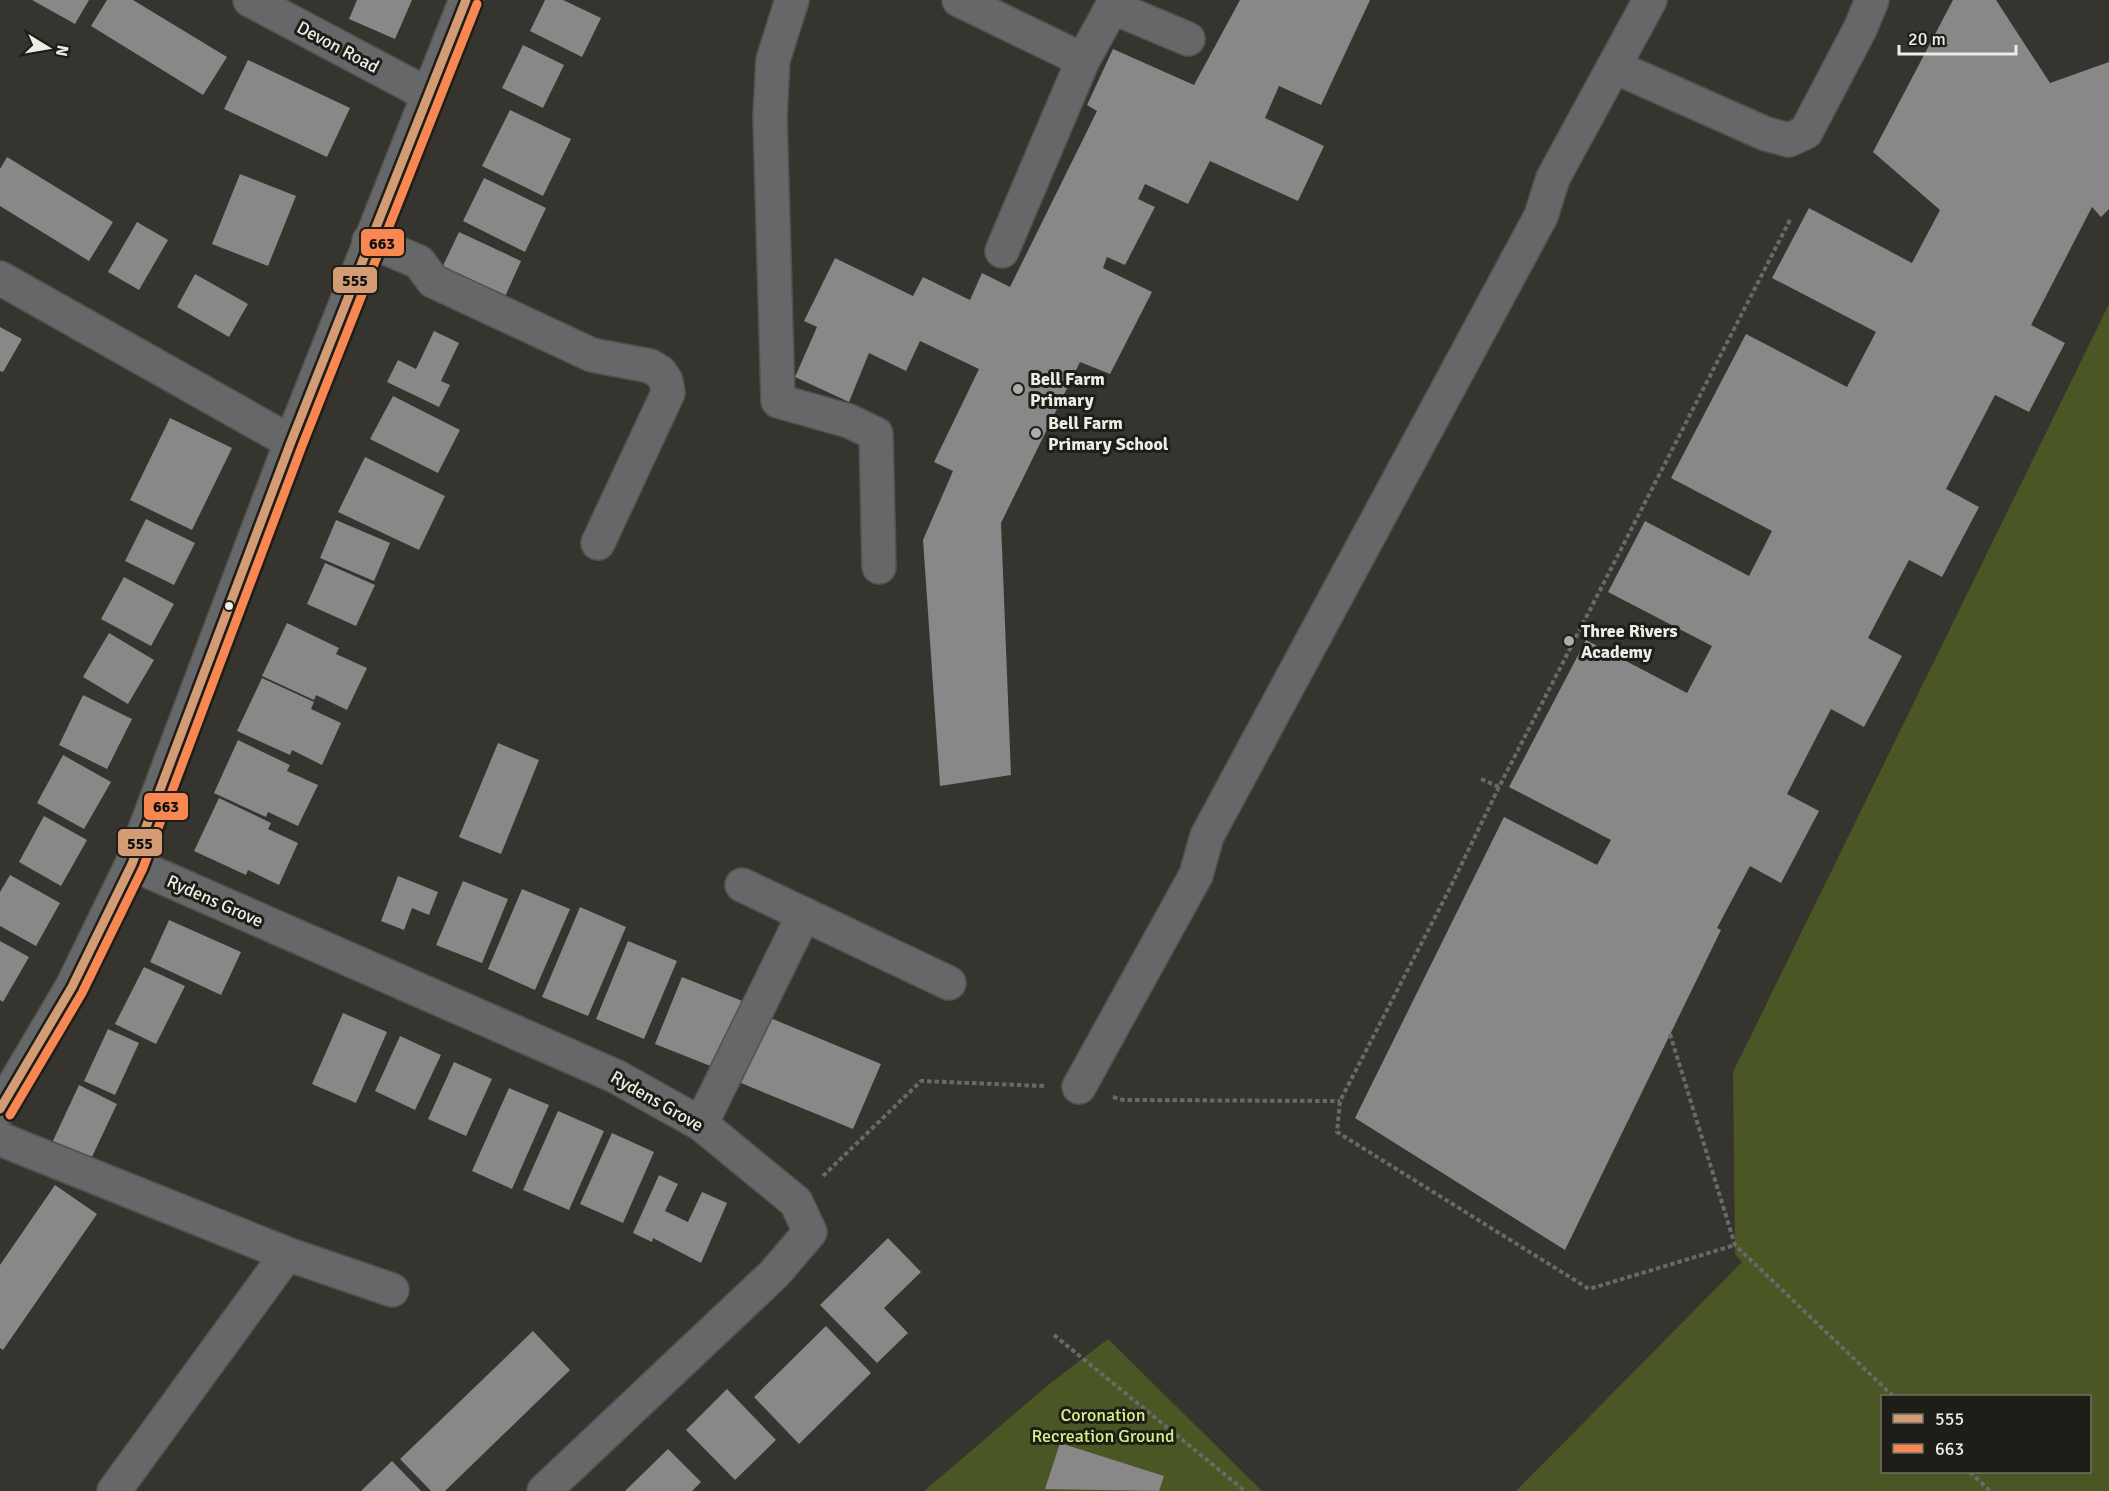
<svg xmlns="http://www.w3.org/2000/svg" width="2109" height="1491" viewBox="0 0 2109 1491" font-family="Signika,sans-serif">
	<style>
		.green { fill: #4a5624; fill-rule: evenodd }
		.building { fill: #898787 }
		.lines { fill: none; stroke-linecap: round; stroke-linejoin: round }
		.minor-casing { stroke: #52514c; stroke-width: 36 }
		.path { stroke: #696a67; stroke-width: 4; stroke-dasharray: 4.5 3; stroke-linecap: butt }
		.minor { stroke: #666768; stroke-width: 33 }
		.bus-1-casing { stroke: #1e1d18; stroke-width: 14 }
		.bus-2-casing { stroke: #1e1d18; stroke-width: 14 }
		.bus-1 { stroke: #d39c74; stroke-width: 9 }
		.bus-2 { stroke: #f88751; stroke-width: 9 }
		.poi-dot { fill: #adaca5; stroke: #1e1d18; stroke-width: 2 }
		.bus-dot { fill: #edece5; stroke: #1e1d18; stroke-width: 2 }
		.labels { text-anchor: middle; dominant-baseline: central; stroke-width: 6; stroke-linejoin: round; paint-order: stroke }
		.street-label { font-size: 18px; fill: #edece5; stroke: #1e1d18 }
		.poi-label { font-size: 18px; font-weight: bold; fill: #edece5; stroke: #1e1d18; text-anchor: start }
		.park-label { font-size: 18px; fill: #d4f285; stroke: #1e1d18 }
		.line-badge { stroke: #1e1d18; stroke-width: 2 }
		.pale-badge-label { font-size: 16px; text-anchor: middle; font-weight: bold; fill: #111 }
	</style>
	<rect width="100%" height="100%" fill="#35342e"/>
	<path class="green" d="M 2109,304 L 2109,1491 L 1516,1491 L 1742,1262 L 1735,1254 L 1733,1072 ZM 1882,1396 L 2090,1396 L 2090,1472 L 1882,1472 Z
		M 1108,1339 L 1262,1491 L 924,1491 L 1048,1385 Z"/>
	<path class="building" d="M 32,0 L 89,0 L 75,24 Z
		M 107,0 L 133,0 L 227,57 L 203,95 L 91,26 Z
		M 357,0 L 412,0 L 395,39 L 349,19 Z
		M 545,0 L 563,0 L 601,18 L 582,57 L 530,31 Z
		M 1240,0 L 1370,0 L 1321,105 L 1279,86 L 1265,118 L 1324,146 L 1298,201 L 1210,161 L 1188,204 L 1145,184 L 1138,199 L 1155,207 L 1125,265 L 1107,257 L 1103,268 L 1152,292 L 1110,374 L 1080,362 L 1001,523 L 1011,775 L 940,786 L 923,540 L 953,471 L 934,462 L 979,369 L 920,341 L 906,371 L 869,353 L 849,402 L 795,377 L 817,327 L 804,321 L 835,258 L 913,296 L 923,277 L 970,300 L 982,273 L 1010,287 L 1097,111 L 1087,105 L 1113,49 L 1194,85 Z
		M 1953,0 L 1996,0 L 2050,83 L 2109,62 L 2109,209 L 2101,217 L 2092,207 L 2031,325 L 2065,343 L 2029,412 L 1995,395 L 1946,489 L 1979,507 L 1942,577 L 1909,560 L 1868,638 L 1902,656 L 1864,727 L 1831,709 L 1787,794 L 1819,811 L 1781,883 L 1750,866 L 1717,928 L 1721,930 L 1565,1250 L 1355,1118 L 1504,817 L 1597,865 L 1611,840 L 1509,787 L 1586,640 L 1687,693 L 1712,646 L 1608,592 L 1645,521 L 1749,576 L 1772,531 L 1671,478 L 1746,334 L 1847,387 L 1876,332 L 1772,278 L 1809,208 L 1912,263 L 1940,210 L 1873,152 Z
		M 523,45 L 564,65 L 543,108 L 502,88 Z
		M 248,60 L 350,108 L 327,157 L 224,109 Z
		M 510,110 L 571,139 L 543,196 L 482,166 Z
		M 7,157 L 113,222 L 89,261 L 0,206 L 0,169 Z
		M 240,174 L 296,196 L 268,266 L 212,244 Z
		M 484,178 L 546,208 L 525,252 L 463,221 Z
		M 137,222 L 168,240 L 139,290 L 108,272 Z
		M 459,232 L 521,261 L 503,301 L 440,272 Z
		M 195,274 L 248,304 L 229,337 L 177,307 Z
		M 0,327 L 22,339 L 3,372 L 0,371 Z
		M 434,331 L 459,343 L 441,381 L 450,385 L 439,407 L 387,382 L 398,360 L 416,369 Z
		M 393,396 L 460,430 L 438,473 L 370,439 Z
		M 170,418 L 232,448 L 192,530 L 130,500 Z
		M 365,457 L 445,496 L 419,550 L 338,512 Z
		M 146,519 L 195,543 L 174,585 L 125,561 Z
		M 336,520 L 390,543 L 374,581 L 320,558 Z
		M 325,563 L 375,585 L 356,626 L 307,604 Z
		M 124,577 L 174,604 L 151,646 L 101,619 Z
		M 287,623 L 339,648 L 336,654 L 367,668 L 347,710 L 316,695 L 314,700 L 262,676 Z
		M 109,633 L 154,660 L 128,704 L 83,677 Z
		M 262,678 L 314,702 L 311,709 L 341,723 L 322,765 L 292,750 L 290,755 L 237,731 Z
		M 83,695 L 132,719 L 107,769 L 59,745 Z
		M 238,740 L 290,765 L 287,771 L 318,785 L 298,826 L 268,812 L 266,817 L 214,793 Z
		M 498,743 L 539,760 L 501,854 L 459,837 Z
		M 63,755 L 111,782 L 84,829 L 37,803 Z
		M 219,798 L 271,823 L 268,829 L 298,843 L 279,885 L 248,870 L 246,875 L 194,851 Z
		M 44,816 L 87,840 L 61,886 L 19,862 Z
		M 10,875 L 60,903 L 36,946 L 0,926 L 0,892 Z
		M 398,876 L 438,892 L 429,915 L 412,908 L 404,930 L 381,921 Z
		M 463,881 L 508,899 L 482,963 L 436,945 Z
		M 522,889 L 570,909 L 535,990 L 488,969 Z
		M 580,907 L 626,927 L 588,1016 L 542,997 Z
		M 169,920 L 241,952 L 221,995 L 150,962 Z
		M 0,941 L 29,957 L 3,1002 L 0,1000 Z
		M 628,941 L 677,961 L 644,1039 L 596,1019 Z
		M 144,967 L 185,986 L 156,1044 L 115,1024 Z
		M 682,977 L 745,1002 L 718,1069 L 655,1044 Z
		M 343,1013 L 387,1032 L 356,1103 L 312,1084 Z
		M 768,1017 L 881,1064 L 853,1129 L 741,1083 Z
		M 108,1029 L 139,1043 L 115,1095 L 84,1081 Z
		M 400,1036 L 441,1055 L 415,1110 L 375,1091 Z
		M 454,1062 L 492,1079 L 466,1136 L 428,1119 Z
		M 79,1085 L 117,1104 L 89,1163 L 51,1145 Z
		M 509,1088 L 549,1105 L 512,1189 L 472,1171 Z
		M 558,1111 L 604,1131 L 569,1210 L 523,1190 Z
		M 612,1133 L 654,1152 L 623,1223 L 580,1204 Z
		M 659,1175 L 678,1184 L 665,1211 L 688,1222 L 702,1192 L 727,1203 L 701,1263 L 653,1238 L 652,1242 L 633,1233 Z
		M 55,1185 L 97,1214 L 3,1350 L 0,1348 L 0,1265 Z
		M 888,1238 L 921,1272 L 884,1308 L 908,1333 L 877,1363 L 820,1305 Z
		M 826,1326 L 871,1373 L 799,1444 L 754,1397 Z
		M 533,1331 L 570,1370 L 445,1491 L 431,1491 L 400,1459 Z
		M 727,1389 L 776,1440 L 735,1480 L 686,1430 Z
		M 1060,1443 L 1164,1476 L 1159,1491 L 1045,1489 Z
		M 668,1449 L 701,1482 L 692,1491 L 625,1491 Z
		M 392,1461 L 421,1491 L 361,1491 Z"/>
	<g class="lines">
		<g class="minor-casing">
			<path id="minor" d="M 250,0 L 427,94
				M 792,0 L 773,60 L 770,117 L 778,401 L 849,421 L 876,434 L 879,567
				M 959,0 L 1083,60
				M 1615,67 L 1766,134 L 1789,140 L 1806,132 L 1861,27 L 1872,0
				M 369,241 L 419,262 L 433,281 L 592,355 L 650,366 L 660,372 L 666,381 L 668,393 L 598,543
				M 1002,251 L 1083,60 L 1112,7 L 1188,39
				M 0,278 L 291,442
				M 132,864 L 615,1076 L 701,1124 L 796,1202 L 810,1232 L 774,1274 L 544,1491
				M 742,885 L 949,983
				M 1079,1087 L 1196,875 L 1207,836 L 1541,216 L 1553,178 L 1650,0
				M 0,1109 L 72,987 L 132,864 L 291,442 L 466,0
				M 701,1124 L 804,914
				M 0,1139 L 287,1254 L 392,1290
				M 114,1491 L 287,1254"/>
		</g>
		<path class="path" d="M 1481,779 L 1499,787 L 1791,218
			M 1499,787 L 1449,890 L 1340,1101 L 1337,1132 L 1589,1289 L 1735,1245
			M 1670,1034 L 1735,1245 L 1893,1396
			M 1113,1097 L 1123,1100 L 1340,1101
			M 823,1176 L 921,1081 L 1044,1086
			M 1054,1335 L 1245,1491
			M 1970,1472 L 1990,1491"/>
		<use href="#minor" class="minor"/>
		<g class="bus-1-casing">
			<path id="bus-1" d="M 0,1109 L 72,987 L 132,864 L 291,442 L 466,0"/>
		</g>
		<g class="bus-2-casing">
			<path id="bus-2" d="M 10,1115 L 82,993 L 143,868 L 302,446 L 477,4"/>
		</g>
		<use href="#bus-1" class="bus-1"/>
		<use href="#bus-2" class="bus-2"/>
	</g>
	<g class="poi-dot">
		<circle cx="1018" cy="389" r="6"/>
		<circle cx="1036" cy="433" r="6"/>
		<circle cx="1569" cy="641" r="6"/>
	</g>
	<circle class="bus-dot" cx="229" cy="606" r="5"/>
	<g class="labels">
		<g class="street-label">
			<text transform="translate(338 47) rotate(28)">Devon Road</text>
			<text transform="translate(215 901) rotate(24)">Rydens Grove</text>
			<text transform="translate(657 1101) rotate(30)">Rydens Grove</text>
		</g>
		<g class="poi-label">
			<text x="1030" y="379">Bell Farm<tspan x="1030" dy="21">Primary</tspan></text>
			<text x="1048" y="423">Bell Farm<tspan x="1048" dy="21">Primary School</tspan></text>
			<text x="1581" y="631">Three Rivers<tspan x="1581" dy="21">Academy</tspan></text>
		</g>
		<g class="park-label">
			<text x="1103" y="1415">Coronation<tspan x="1103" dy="21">Recreation Ground</tspan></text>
		</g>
	</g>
	<g class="line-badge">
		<rect x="360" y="228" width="45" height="29" rx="6" fill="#f88751"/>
		<rect x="332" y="266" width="46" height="28" rx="6" fill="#d39c74"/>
		<rect x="143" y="792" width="46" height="29" rx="6" fill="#f88751"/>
		<rect x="117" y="828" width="46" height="29" rx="6" fill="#d39c74"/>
	</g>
	<g class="pale-badge-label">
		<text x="382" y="249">663</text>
		<text x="355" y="286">555</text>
		<text x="166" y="812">663</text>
		<text x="140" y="849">555</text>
	</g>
	<rect x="1881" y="1395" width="210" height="78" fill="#1e1d18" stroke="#71706a" stroke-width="1.5"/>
	<rect x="1893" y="1414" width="30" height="9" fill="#d39c74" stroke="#71706a" stroke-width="1.5"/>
	<text x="1935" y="1425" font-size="18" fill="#edece5">555</text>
	<rect x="1893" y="1444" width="30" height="9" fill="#f88751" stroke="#71706a" stroke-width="1.5"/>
	<text x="1935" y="1455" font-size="18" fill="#edece5">663</text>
	<g transform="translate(48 48) rotate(101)" stroke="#1e1d18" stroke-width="4.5" paint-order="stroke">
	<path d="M0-4.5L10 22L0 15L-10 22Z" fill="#edece5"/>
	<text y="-9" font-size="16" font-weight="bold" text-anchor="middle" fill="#edece5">N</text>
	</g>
	<path d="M1899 45v9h117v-9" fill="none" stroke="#edece5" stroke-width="3"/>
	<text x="1908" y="45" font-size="18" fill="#edece5" stroke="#1e1d18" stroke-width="4.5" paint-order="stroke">20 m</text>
</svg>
